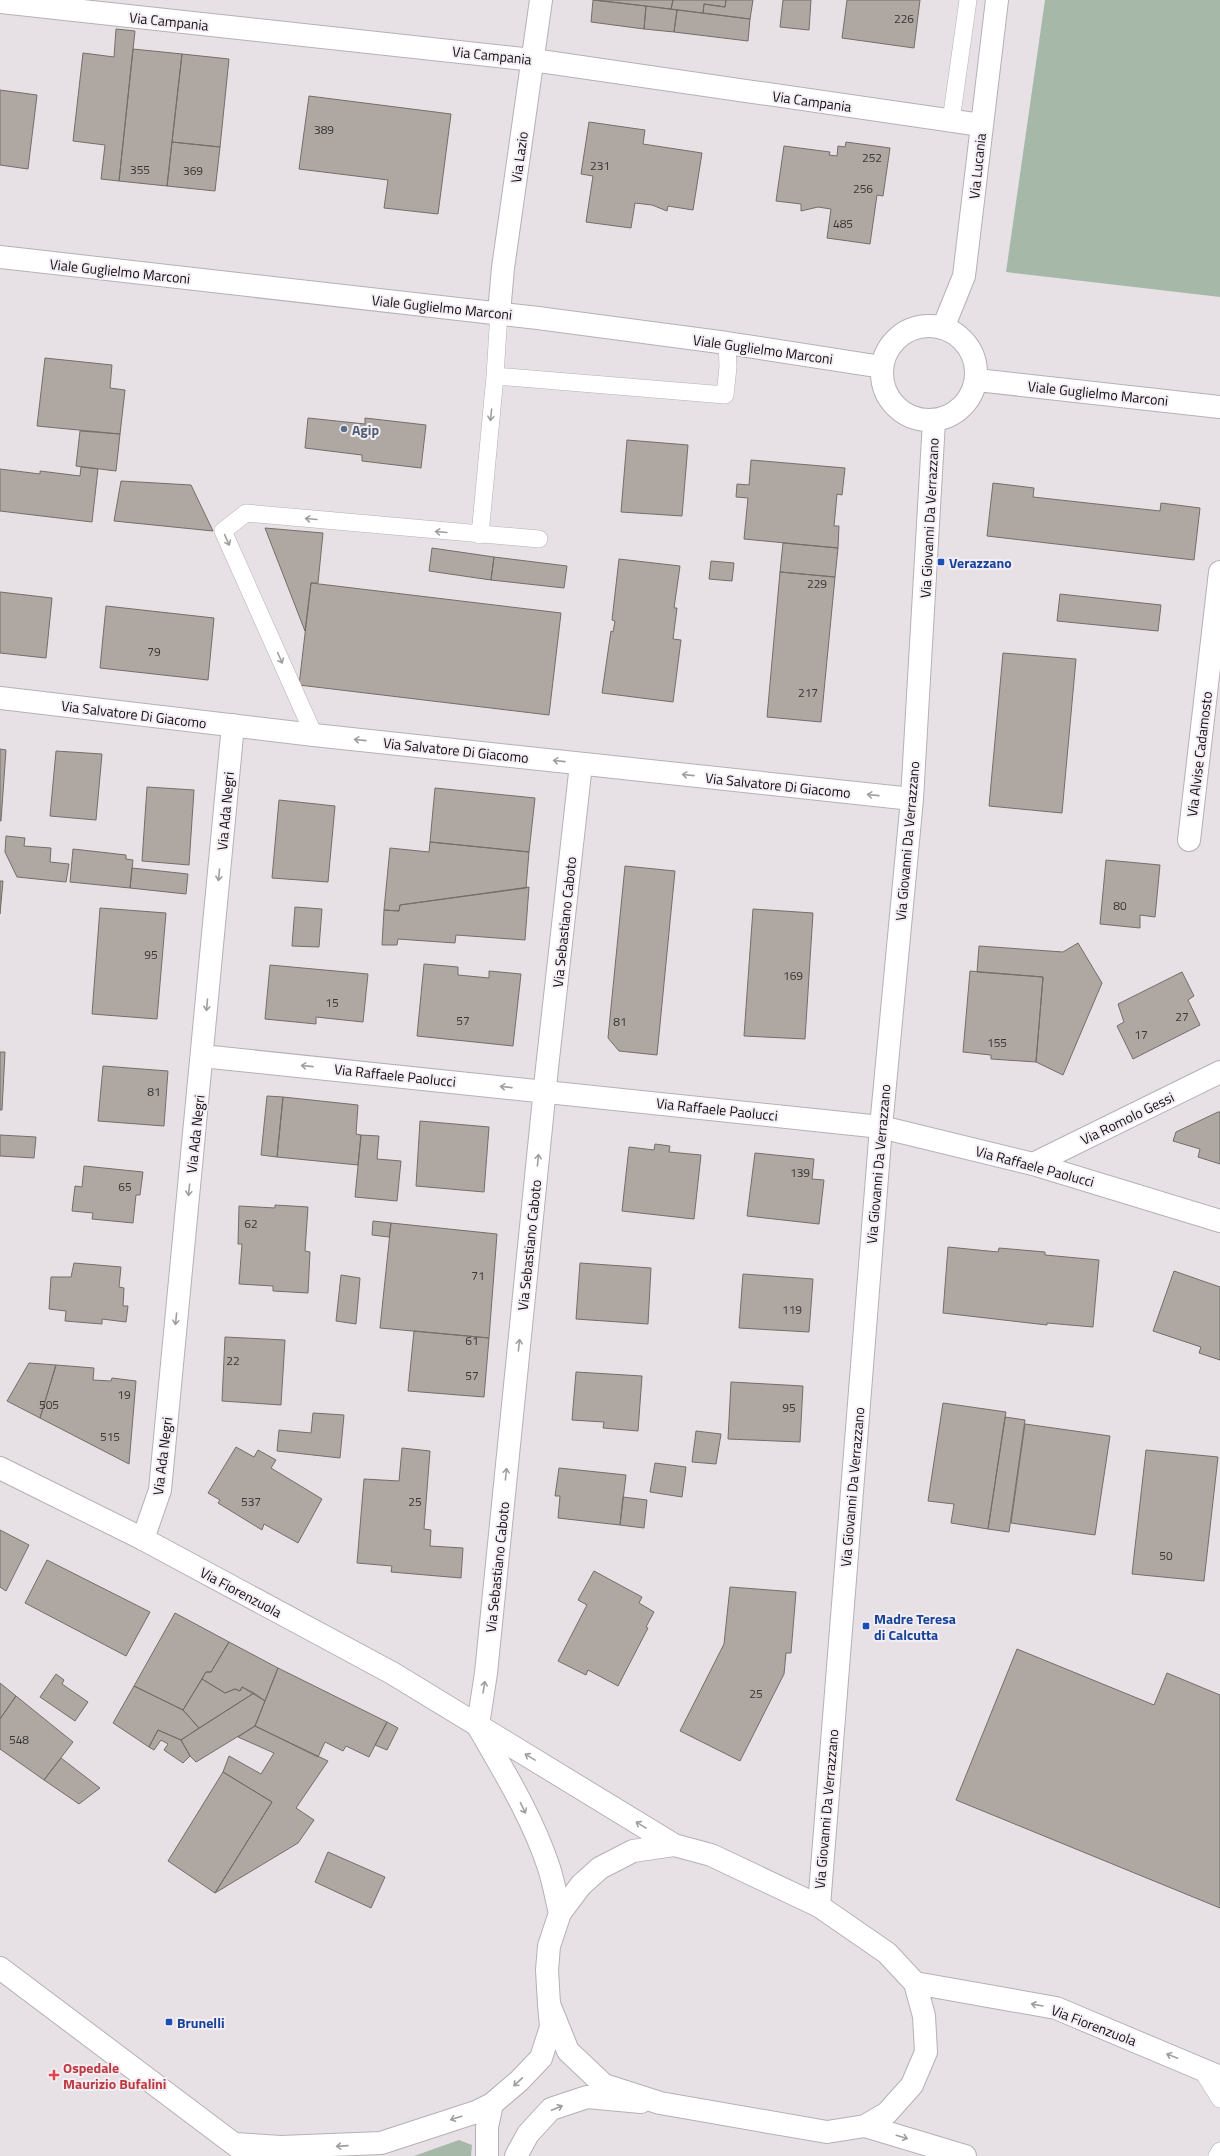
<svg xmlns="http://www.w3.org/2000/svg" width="1220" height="2156" viewBox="0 0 1220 2156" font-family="'Titillium Web',sans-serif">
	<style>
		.green { fill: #a6b9a8 }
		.building { fill: #aea7a2; stroke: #746e6a }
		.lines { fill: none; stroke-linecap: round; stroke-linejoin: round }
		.service-casing { stroke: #b6b0b6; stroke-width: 18 }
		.minor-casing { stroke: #b6b0b6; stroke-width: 24 }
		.tertiary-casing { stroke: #b6b0b6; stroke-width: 24 }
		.secondary-casing { stroke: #b6b0b6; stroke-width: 24 }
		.service { stroke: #fff; stroke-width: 17 }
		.minor { stroke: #fff; stroke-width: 22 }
		.tertiary { stroke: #fff; stroke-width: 22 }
		.secondary { stroke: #fff; stroke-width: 22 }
		.oneway { stroke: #a09fa0 }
		.service-dot { fill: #5c6f8a; stroke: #f4eef4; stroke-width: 1.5 }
		.transit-dot { fill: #1a4fb4; stroke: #f4eef4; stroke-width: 1.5 }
		.health-dot { fill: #e0444e; stroke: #f4eef4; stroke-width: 1.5 }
		.labels { text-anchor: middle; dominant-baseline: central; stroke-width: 4; stroke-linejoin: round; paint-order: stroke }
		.number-label { font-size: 12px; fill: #383535 }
		.street-label { font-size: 14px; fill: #110f11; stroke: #f4eef4 }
		.service-label { font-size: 14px; font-weight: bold; fill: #4e5e75; stroke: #f4eef4; text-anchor: start }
		.transit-label { font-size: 14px; font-weight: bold; fill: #164399; stroke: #f4eef4; text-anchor: start }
		.health-label { font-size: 14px; font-weight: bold; fill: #be3a42; stroke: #f4eef4; text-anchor: start }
	</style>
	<rect width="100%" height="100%" fill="#e7e1e6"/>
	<path class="green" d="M 1045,0 L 1220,0 L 1220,297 L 1006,272 Z
		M 459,2140 L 472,2145 L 471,2156 L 414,2156 Z"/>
	<path class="building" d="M 593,0 L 646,6 L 644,29 L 591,22 Z
		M 594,0 L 673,0 L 671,9 Z
		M 673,0 L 726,0 L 725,7 L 704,4 L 703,13 L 671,9 Z
		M 726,0 L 753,0 L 750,19 L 703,13 L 704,4 L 725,7 Z
		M 783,0 L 811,0 L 809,30 L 780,27 Z
		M 847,0 L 920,0 L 914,48 L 842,38 Z
		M 646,6 L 677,10 L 674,32 L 644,29 Z
		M 677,10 L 750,19 L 748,41 L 674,32 Z
		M 116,29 L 135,31 L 119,181 L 101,179 L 105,145 L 73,141 L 83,53 L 114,57 Z
		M 133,49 L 182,54 L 167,186 L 119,181 Z
		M 182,54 L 229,59 L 220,147 L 172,142 Z
		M 0,90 L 37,95 L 28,169 L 0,165 Z
		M 309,96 L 451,114 L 438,214 L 384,208 L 388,180 L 299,169 Z
		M 589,122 L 645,130 L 643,144 L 702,153 L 693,210 L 668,206 L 667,211 L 652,205 L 635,203 L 631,228 L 586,222 L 593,176 L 581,174 Z
		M 172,142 L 220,147 L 215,191 L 167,186 Z
		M 846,142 L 890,148 L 883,196 L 877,195 L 870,244 L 827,238 L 831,209 L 818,207 L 801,211 L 801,204 L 776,201 L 784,146 L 830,152 L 829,155 L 837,156 L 838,146 L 845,147 Z
		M 45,358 L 112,365 L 110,388 L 125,390 L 120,434 L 37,426 Z
		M 308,418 L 365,424 L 365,418 L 426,425 L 421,468 L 362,461 L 362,455 L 305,448 Z
		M 80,431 L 120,434 L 116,471 L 76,466 Z
		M 627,440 L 688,445 L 682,516 L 621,512 Z
		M 751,460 L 845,468 L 842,495 L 837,494 L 834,526 L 839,526 L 838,548 L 744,539 L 748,498 L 736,497 L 737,484 L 749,485 Z
		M 81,467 L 98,469 L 92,522 L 0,511 L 0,469 L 40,474 L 40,471 L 80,476 Z
		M 121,481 L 191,485 L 213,531 L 114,521 Z
		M 993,483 L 1034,488 L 1033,497 L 1160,511 L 1161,503 L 1200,508 L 1194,560 L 987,536 Z
		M 265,528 L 323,533 L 318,583 L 311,583 L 305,631 Z
		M 783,543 L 838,548 L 835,577 L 780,572 Z
		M 432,548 L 494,557 L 491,580 L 429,571 Z
		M 494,557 L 567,566 L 564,588 L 491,580 Z
		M 619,559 L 680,566 L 674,608 L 677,608 L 673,639 L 681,640 L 673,702 L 602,693 L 611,631 L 613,632 L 615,621 L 612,620 Z
		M 711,561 L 734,563 L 732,581 L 709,579 Z
		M 780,572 L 835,577 L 821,722 L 767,717 Z
		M 311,583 L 561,613 L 549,715 L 299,685 Z
		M 0,592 L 52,598 L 46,658 L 0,653 Z
		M 1060,594 L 1161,605 L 1158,631 L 1057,621 Z
		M 106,606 L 214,618 L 208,680 L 100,668 Z
		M 1003,653 L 1076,659 L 1062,813 L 989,806 Z
		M 0,749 L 6,750 L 1,821 L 0,821 Z
		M 56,751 L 102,754 L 96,820 L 50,816 Z
		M 147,787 L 194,790 L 189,865 L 142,861 Z
		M 435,788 L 535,798 L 529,852 L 430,842 Z
		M 279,800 L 335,806 L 328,882 L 272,878 Z
		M 6,836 L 25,838 L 24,846 L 51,848 L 50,862 L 69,864 L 66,882 L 17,877 L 5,852 Z
		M 430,842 L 529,852 L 526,888 L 400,905 L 399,911 L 384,910 L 390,848 L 429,852 Z
		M 73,849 L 126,855 L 126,859 L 133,860 L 130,888 L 70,882 Z
		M 1106,860 L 1160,865 L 1155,917 L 1140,915 L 1140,928 L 1100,924 Z
		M 625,866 L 675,871 L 657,1055 L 619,1051 L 608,1038 Z
		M 132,868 L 188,874 L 186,894 L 130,888 Z
		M 0,881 L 3,881 L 0,914 Z
		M 529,887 L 525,940 L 456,935 L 455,943 L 398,939 L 397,945 L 382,945 L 384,910 L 399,911 L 400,905 Z
		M 295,907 L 322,909 L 319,947 L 292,946 Z
		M 100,908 L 166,913 L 157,1019 L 92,1014 Z
		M 753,909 L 813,913 L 805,1039 L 744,1036 Z
		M 1078,943 L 1102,983 L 1063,1075 L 1036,1062 L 1043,977 L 977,972 L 979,946 L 1063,952 Z
		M 424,964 L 458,967 L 458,975 L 489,978 L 489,971 L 521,974 L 513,1046 L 417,1036 Z
		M 270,965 L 368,974 L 363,1022 L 316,1017 L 316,1024 L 265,1019 Z
		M 970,971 L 1043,977 L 1036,1062 L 991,1059 L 991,1055 L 963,1052 Z
		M 1182,972 L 1194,996 L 1188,1000 L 1200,1025 L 1133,1059 L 1117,1026 L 1124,1022 L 1118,1004 Z
		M 0,1052 L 5,1052 L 2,1110 L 0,1110 Z
		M 103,1066 L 168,1071 L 164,1126 L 98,1121 Z
		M 267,1096 L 283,1097 L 277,1157 L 261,1155 Z
		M 283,1097 L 358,1105 L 356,1134 L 361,1135 L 358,1165 L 277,1157 Z
		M 1218,1112 L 1220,1112 L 1220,1164 L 1198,1157 L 1200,1149 L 1173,1141 L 1176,1132 Z
		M 420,1121 L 489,1127 L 484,1192 L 416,1186 Z
		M 0,1135 L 36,1137 L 34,1158 L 0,1156 Z
		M 361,1135 L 379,1136 L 377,1159 L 401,1161 L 397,1201 L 355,1197 Z
		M 655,1144 L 670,1146 L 669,1152 L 701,1155 L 694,1219 L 622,1211 L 629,1147 L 654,1150 Z
		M 755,1153 L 814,1159 L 812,1179 L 824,1180 L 819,1224 L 747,1216 Z
		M 84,1166 L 143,1172 L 140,1195 L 136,1195 L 133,1223 L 92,1219 L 93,1213 L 72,1211 L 75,1186 L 82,1187 Z
		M 275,1205 L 308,1207 L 305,1251 L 310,1252 L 308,1293 L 273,1291 L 273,1286 L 239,1284 L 242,1244 L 238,1244 L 239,1206 L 275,1208 Z
		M 373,1221 L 391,1223 L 389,1237 L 372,1235 Z
		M 391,1223 L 497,1234 L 489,1338 L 380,1328 Z
		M 948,1247 L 998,1252 L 999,1248 L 1045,1252 L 1045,1255 L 1099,1260 L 1093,1327 L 1047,1323 L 1047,1325 L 943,1313 Z
		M 74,1263 L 121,1267 L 119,1287 L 124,1288 L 123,1306 L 128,1306 L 126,1322 L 102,1319 L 102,1324 L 65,1321 L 66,1311 L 49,1309 L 51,1277 L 71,1277 Z
		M 580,1263 L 651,1268 L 648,1324 L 576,1319 Z
		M 1174,1271 L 1220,1287 L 1220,1360 L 1199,1353 L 1201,1347 L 1153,1331 Z
		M 743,1274 L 813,1279 L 809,1332 L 739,1328 Z
		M 341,1275 L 360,1278 L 356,1324 L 336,1321 Z
		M 414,1331 L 489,1338 L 484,1397 L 408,1391 Z
		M 225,1337 L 285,1340 L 281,1405 L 222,1401 Z
		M 29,1363 L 56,1365 L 40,1418 L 7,1401 Z
		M 56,1365 L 94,1368 L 93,1380 L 111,1381 L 112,1378 L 136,1381 L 129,1464 L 40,1418 Z
		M 576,1372 L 642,1376 L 638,1431 L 603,1428 L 604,1422 L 572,1420 Z
		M 731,1382 L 803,1386 L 800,1442 L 728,1439 Z
		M 943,1403 L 1006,1412 L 988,1529 L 951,1523 L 954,1504 L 928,1501 Z
		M 313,1413 L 344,1415 L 340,1458 L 277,1451 L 279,1430 L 311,1433 Z
		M 1005,1417 L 1025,1420 L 1009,1532 L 988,1529 Z
		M 1025,1424 L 1110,1436 L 1095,1535 L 1011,1523 Z
		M 696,1431 L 721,1434 L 716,1464 L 692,1462 Z
		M 236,1447 L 254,1457 L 258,1450 L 276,1460 L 271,1468 L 322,1499 L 298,1543 L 264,1524 L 262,1530 L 218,1503 L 220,1500 L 208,1493 Z
		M 402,1448 L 430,1451 L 424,1529 L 431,1530 L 430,1546 L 463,1548 L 461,1578 L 391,1572 L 392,1566 L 357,1563 L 364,1479 L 399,1481 Z
		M 1146,1450 L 1218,1457 L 1204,1581 L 1132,1574 Z
		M 655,1463 L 686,1467 L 682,1497 L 650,1492 Z
		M 559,1468 L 626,1475 L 620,1525 L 558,1518 L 560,1496 L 555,1496 Z
		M 623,1497 L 647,1500 L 644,1528 L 620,1525 Z
		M 0,1530 L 29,1545 L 6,1591 L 0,1587 Z
		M 47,1560 L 150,1612 L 126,1656 L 25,1603 Z
		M 594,1571 L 642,1597 L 639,1603 L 654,1612 L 646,1627 L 648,1628 L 618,1686 L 588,1670 L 586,1675 L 558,1661 L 587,1605 L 578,1600 Z
		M 730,1587 L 796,1592 L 791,1653 L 786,1653 L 784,1674 L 740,1761 L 680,1731 L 724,1644 Z
		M 175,1613 L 229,1642 L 211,1672 L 206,1672 L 183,1710 L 134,1686 Z
		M 229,1642 L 278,1668 L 265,1701 L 242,1687 L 240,1691 L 235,1689 L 225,1693 L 202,1679 L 206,1672 L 211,1672 Z
		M 1017,1649 L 1154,1705 L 1167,1673 L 1220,1695 L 1220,1908 L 956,1800 Z
		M 278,1668 L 387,1722 L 369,1757 L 346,1746 L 343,1751 L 325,1742 L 318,1757 L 255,1726 Z
		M 56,1674 L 64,1680 L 62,1684 L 88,1702 L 75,1721 L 40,1697 Z
		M 202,1679 L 225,1693 L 235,1689 L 240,1691 L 242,1687 L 254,1693 L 199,1728 L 183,1710 Z
		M 0,1683 L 16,1696 L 0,1719 Z
		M 134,1686 L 183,1710 L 199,1728 L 181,1740 L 158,1730 L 149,1747 L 113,1723 Z
		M 254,1693 L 265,1701 L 255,1726 L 196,1762 L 190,1756 L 181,1740 Z
		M 16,1696 L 73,1742 L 44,1780 L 0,1749 L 0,1719 Z
		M 387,1722 L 398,1728 L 387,1750 L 375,1745 Z
		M 255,1726 L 328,1761 L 296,1808 L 314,1820 L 298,1843 L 215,1893 L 272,1802 L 223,1772 L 229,1756 L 261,1774 L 274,1753 L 238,1737 Z
		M 158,1730 L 181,1740 L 190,1756 L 183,1763 L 164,1750 L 168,1744 L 161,1740 L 154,1750 L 149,1747 Z
		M 61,1758 L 100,1788 L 79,1804 L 44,1780 Z
		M 223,1772 L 272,1802 L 215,1893 L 168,1861 Z
		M 328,1852 L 385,1877 L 371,1908 L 315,1882 Z"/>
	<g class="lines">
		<g class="service-casing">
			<path id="service" d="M 951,121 L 968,0
				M 495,376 L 725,395 L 728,367 L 727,343
				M 480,535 L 495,376 L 499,313
				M 314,735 L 223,531 L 246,513 L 539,539
				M 1200,2067 L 1220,2099
				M 1217,2156 L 1220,2151"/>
		</g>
		<g class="minor-casing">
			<path id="minor" d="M 0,2 L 533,60 L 981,125
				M 499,313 L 503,268 L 541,0
				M 943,328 L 964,276 L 997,0
				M 0,698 L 314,735 L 912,799
				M 1189,840 L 1220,572
				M 202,1056 L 881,1127 L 1033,1164 L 1220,1221
				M 1033,1164 L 1220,1072
				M 143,1539 L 160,1490 L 233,725
				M 478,1725 L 486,1673 L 547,1068 L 581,764
				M 819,1906 L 881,1127 L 912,799 L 934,421
				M 0,1968 L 246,2153
				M 235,2144 L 281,2147 L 381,2143 L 476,2112 L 492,2104 L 519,2081 L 541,2058 L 551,2027 L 549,2004
				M 487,2156 L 487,2127 L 492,2104
				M 516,2156 L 528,2134 L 551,2109 L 587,2097 L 641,2102"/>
		</g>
		<g class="tertiary-casing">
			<path id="tertiary" d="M 0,1468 L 143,1539 L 392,1673 L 674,1845
				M 479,1728 C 505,1773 533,1819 549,1868 C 554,1883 556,1898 560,1913
				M 674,1845 L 711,1855 L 819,1906 L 887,1953 L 915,1983 L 924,2016 L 926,2052 L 912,2085 L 887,2113 L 865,2126 L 827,2132 L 660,2103 L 604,2085 L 568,2051 L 549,2004 L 547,1970 L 549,1946 L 560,1913 L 581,1885 L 600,1868 L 633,1851 Z
				M 915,1983 L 1056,2008 L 1220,2077
				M 865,2126 L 965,2156"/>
		</g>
		<g class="secondary-casing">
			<path id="secondary" d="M 0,257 L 538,318 L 727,343 L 882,367
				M882 373a47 47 0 1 1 94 0a47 47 0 1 1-94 0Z
				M 977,380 L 1220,407"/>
		</g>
		<use href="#service" class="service"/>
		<use href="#minor" class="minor"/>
		<use href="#tertiary" class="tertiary"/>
		<use href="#secondary" class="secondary"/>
	</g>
	<defs><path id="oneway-shaft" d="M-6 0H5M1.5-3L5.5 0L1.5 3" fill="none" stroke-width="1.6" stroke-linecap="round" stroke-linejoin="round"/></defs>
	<g class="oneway">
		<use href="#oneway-shaft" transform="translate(491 415) rotate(96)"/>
		<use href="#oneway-shaft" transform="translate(311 519) rotate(-175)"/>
		<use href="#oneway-shaft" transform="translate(441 532) rotate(-175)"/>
		<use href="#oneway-shaft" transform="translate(227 540) rotate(66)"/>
		<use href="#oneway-shaft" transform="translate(280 658) rotate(66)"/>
		<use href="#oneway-shaft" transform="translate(360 740) rotate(-174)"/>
		<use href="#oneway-shaft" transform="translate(559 761) rotate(-174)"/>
		<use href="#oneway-shaft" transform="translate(688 775) rotate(-174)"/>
		<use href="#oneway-shaft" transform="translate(873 795) rotate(-174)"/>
		<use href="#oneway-shaft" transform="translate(219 875) rotate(95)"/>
		<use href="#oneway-shaft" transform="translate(207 1005) rotate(95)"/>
		<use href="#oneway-shaft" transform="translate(307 1066) rotate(-174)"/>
		<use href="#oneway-shaft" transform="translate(506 1087) rotate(-174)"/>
		<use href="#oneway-shaft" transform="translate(538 1160) rotate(-84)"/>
		<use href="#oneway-shaft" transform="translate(189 1190) rotate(96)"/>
		<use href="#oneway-shaft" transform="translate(176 1319) rotate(96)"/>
		<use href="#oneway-shaft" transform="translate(519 1345) rotate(-84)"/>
		<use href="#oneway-shaft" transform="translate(506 1474) rotate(-84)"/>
		<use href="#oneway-shaft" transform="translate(484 1687) rotate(-81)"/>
		<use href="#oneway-shaft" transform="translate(530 1757) rotate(-149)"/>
		<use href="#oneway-shaft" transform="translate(523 1808) rotate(64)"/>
		<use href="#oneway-shaft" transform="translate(641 1825) rotate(-149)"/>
		<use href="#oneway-shaft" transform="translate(1037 2005) rotate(-170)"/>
		<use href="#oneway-shaft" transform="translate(1172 2056) rotate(-158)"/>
		<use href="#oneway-shaft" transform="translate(518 2082) rotate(137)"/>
		<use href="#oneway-shaft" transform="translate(557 2108) rotate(-23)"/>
		<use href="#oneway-shaft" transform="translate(456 2118) rotate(162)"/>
		<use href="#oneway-shaft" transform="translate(902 2137) rotate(17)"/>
		<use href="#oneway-shaft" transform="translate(342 2146) rotate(176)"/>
	</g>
	<circle class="service-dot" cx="344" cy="429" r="4"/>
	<g class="transit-dot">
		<rect x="937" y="558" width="8" height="8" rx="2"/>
		<rect x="862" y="1622" width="8" height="8" rx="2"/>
		<rect x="165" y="2018" width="8" height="8" rx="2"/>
	</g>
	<path class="health-dot" d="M52 2069h4v4h4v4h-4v4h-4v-4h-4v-4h4z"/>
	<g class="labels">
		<g class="number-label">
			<text x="904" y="18">226</text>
			<text x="324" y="129">389</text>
			<text x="872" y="157">252</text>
			<text x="600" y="165">231</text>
			<text x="140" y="169">355</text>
			<text x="193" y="170">369</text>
			<text x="863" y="188">256</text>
			<text x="843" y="223">485</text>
			<text x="817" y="583">229</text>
			<text x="154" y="651">79</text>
			<text x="808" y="692">217</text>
			<text x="1120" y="905">80</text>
			<text x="151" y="954">95</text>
			<text x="793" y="975">169</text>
			<text x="332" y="1002">15</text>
			<text x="1182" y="1016">27</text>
			<text x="463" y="1020">57</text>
			<text x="620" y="1021">81</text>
			<text x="1141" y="1034">17</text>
			<text x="997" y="1042">155</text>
			<text x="154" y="1091">81</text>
			<text x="800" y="1172">139</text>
			<text x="125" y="1186">65</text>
			<text x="251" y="1223">62</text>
			<text x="478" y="1275">71</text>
			<text x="792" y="1309">119</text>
			<text x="472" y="1340">61</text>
			<text x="233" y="1360">22</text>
			<text x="472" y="1375">57</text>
			<text x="124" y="1394">19</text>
			<text x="49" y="1404">505</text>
			<text x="789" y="1407">95</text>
			<text x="110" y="1436">515</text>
			<text x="251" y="1501">537</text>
			<text x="415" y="1501">25</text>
			<text x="1166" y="1555">50</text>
			<text x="756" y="1693">25</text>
			<text x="19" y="1739">548</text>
		</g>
		<g class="street-label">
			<text transform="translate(169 21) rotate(6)">Via Campania</text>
			<text transform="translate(492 55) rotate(6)">Via Campania</text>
			<text transform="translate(812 101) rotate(8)">Via Campania</text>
			<text transform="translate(519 157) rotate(-82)">Via Lazio</text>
			<text transform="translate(977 166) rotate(-84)">Via Lucania</text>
			<text transform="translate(120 271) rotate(6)">Viale Guglielmo Marconi</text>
			<text transform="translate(442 307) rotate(6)">Viale Guglielmo Marconi</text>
			<text transform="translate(763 349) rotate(8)">Viale Guglielmo Marconi</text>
			<text transform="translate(1098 393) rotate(6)">Viale Guglielmo Marconi</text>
			<text transform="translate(929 518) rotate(-87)">Via Giovanni Da Verrazzano</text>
			<text transform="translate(134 714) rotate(7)">Via Salvatore Di Giacomo</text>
			<text transform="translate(456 750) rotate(6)">Via Salvatore Di Giacomo</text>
			<text transform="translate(1199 754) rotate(-83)">Via Alvise Cadamosto</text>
			<text transform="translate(778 785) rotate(6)">Via Salvatore Di Giacomo</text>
			<text transform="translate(225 811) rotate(-85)">Via Ada Negri</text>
			<text transform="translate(907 841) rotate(-85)">Via Giovanni Da Verrazzano</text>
			<text transform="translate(564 922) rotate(-84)">Via Sebastiano Caboto</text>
			<text transform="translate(395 1075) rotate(6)">Via Raffaele Paolucci</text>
			<text transform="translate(717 1109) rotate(6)">Via Raffaele Paolucci</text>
			<text transform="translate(1127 1118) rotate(-26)">Via Romolo Gessi</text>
			<text transform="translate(195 1134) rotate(-84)">Via Ada Negri</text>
			<text transform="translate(878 1164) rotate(-85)">Via Giovanni Da Verrazzano</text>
			<text transform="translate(1035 1166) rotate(15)">Via Raffaele Paolucci</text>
			<text transform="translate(529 1245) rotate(-84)">Via Sebastiano Caboto</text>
			<text transform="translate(162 1456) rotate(-83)">Via Ada Negri</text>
			<text transform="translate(852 1487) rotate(-85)">Via Giovanni Da Verrazzano</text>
			<text transform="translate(497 1567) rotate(-84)">Via Sebastiano Caboto</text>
			<text transform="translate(241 1592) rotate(28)">Via Fiorenzuola</text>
			<text transform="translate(826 1809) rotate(-85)">Via Giovanni Da Verrazzano</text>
			<text transform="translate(1094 2025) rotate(21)">Via Fiorenzuola</text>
		</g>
		<g class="service-label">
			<text x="352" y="429">Agip</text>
		</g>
		<g class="transit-label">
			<text x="949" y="562">Verazzano</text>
			<text x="874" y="1618">Madre Teresa<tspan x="874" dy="16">di Calcutta</tspan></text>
			<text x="177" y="2022">Brunelli</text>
		</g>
		<g class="health-label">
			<text x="63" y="2067">Ospedale<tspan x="63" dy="16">Maurizio Bufalini</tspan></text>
		</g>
	</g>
</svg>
